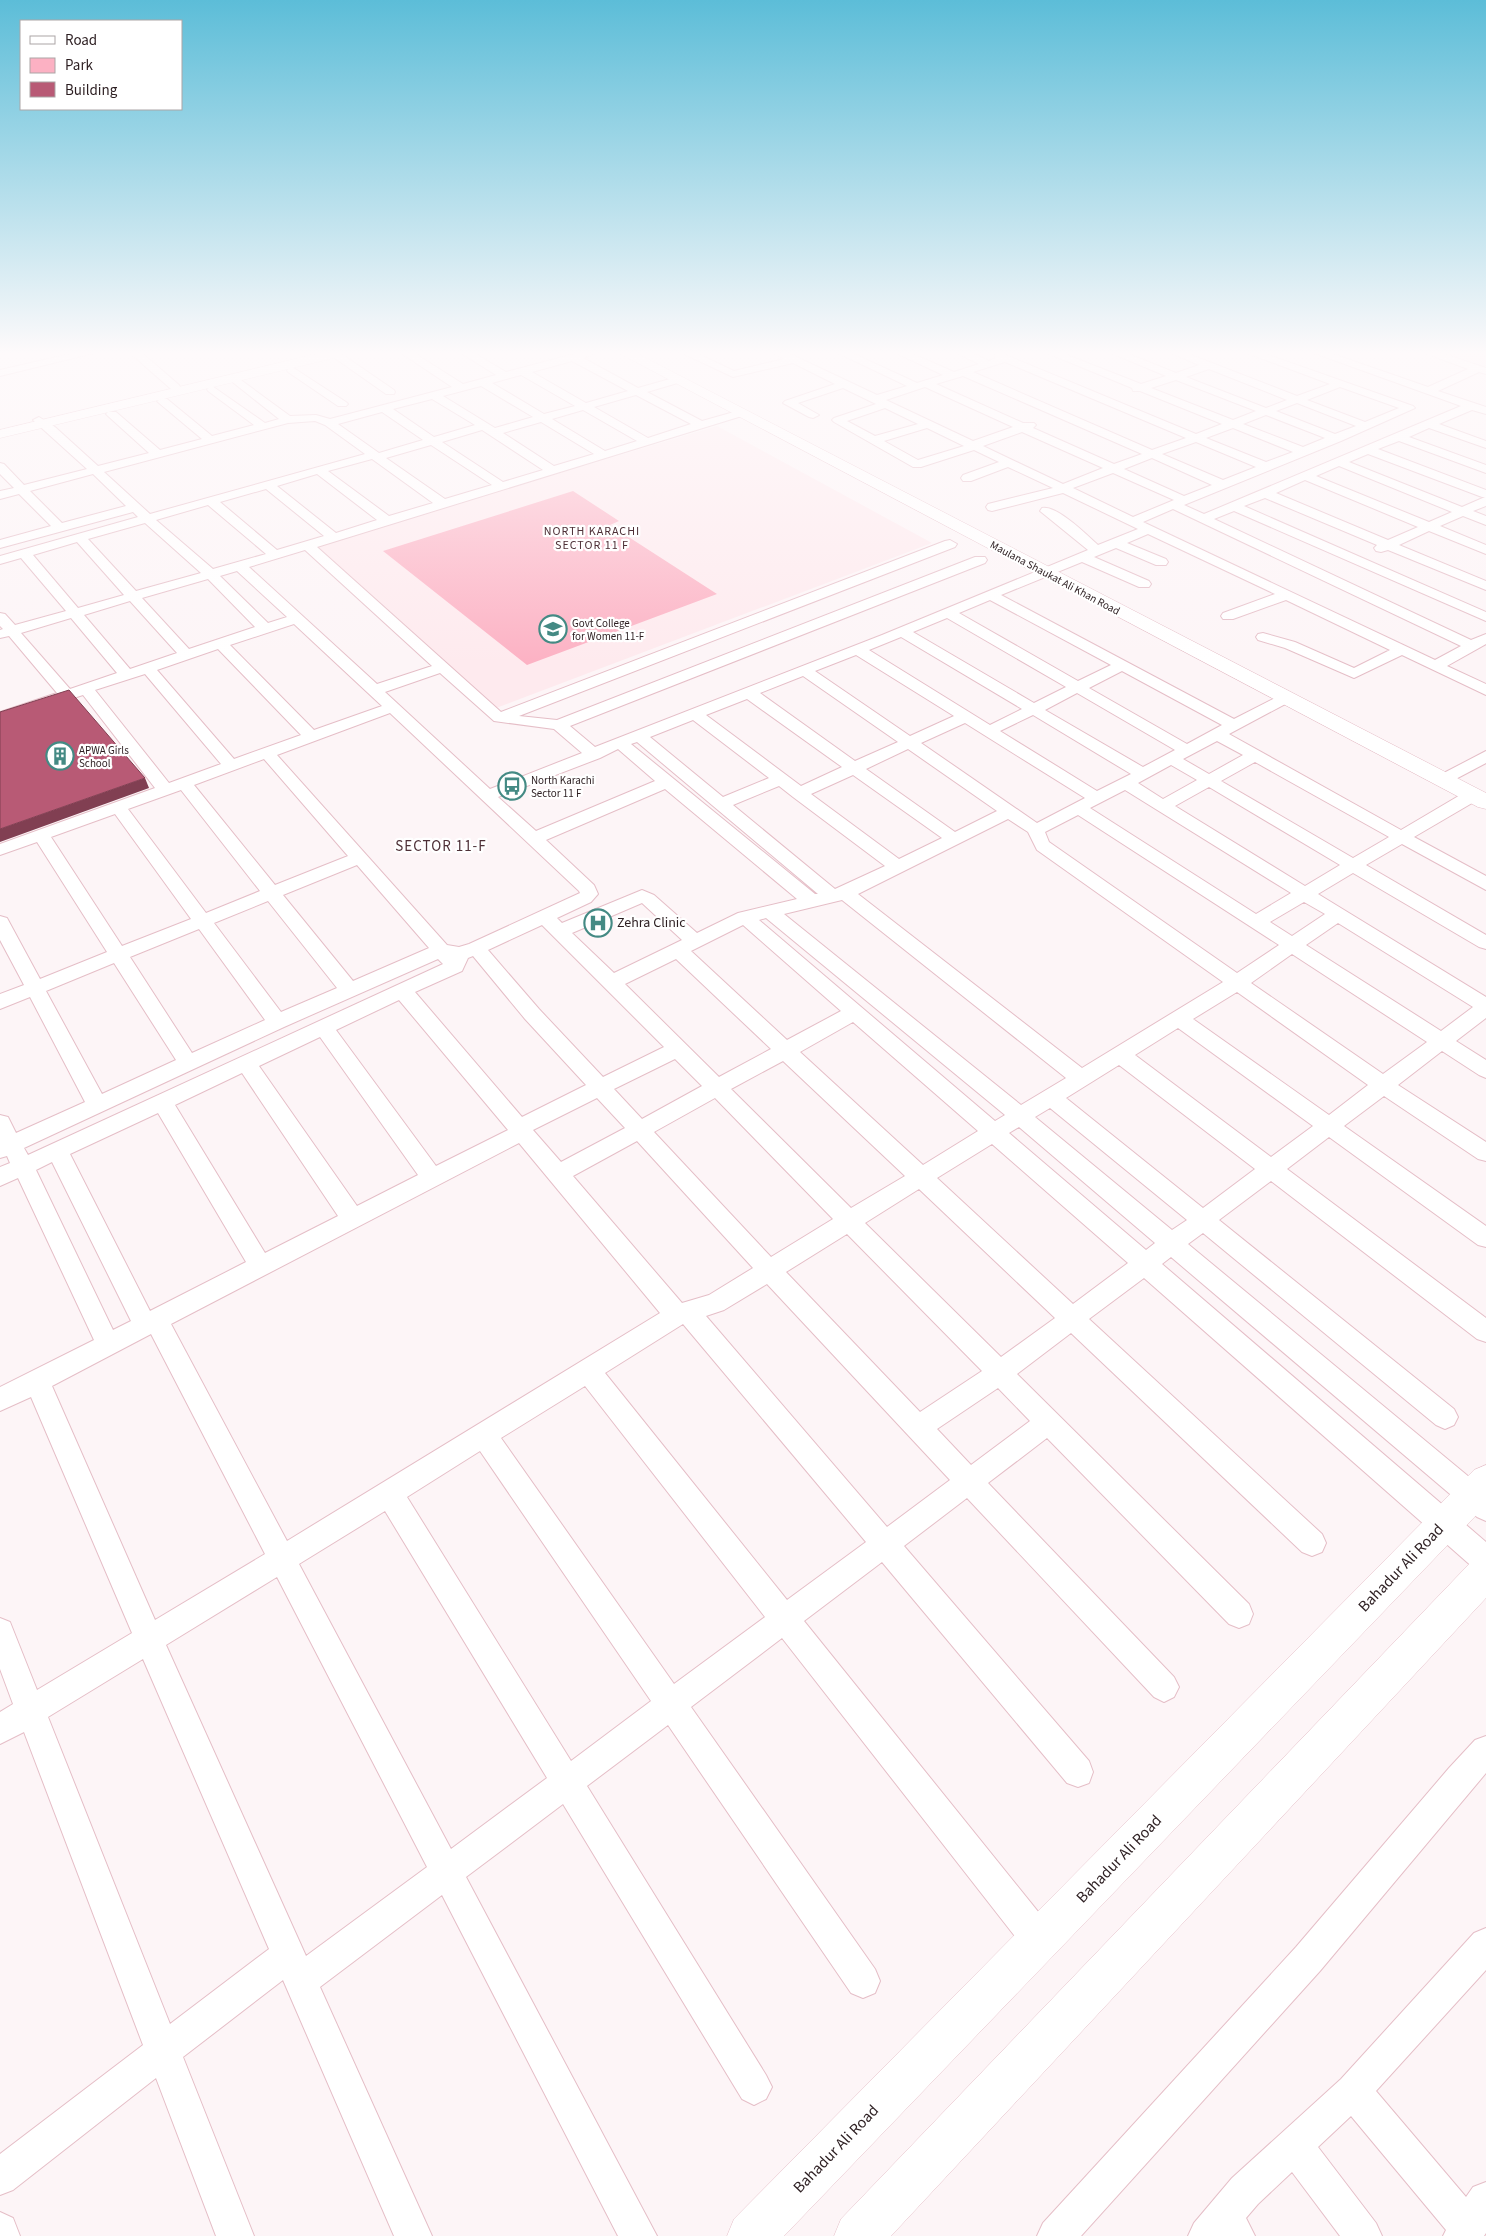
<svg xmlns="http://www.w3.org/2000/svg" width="1486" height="2236" viewBox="0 0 1486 2236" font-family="'Source Sans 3',sans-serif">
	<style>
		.built { fill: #feeaee }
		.green { fill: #fcb1c3 }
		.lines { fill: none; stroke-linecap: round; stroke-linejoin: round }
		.minor-casing { stroke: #e5bec7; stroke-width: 2 }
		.major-casing { stroke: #e5bec7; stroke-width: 1 }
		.minor { fill: #fff; fill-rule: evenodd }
		.major { fill: #fff; fill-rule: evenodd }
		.shaded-wall { fill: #813f52 }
		.building { fill: #b85a75; stroke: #813f52 }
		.labels { text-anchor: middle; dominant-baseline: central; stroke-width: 4.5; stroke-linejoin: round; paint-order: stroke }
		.far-street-label { font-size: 11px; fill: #2c1e21; stroke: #fff }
		.far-poi-label { font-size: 11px; fill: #2c1e21; stroke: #fff; text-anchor: start }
		.far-neighbourhood-label { font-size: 12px; letter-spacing: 1px; fill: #4e3037; stroke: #fff }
		.poi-label { font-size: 14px; fill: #2c1e21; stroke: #fff; text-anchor: start }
		.neighbourhood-label { font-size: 15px; letter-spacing: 1px; fill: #4e3037; stroke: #fff }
		.near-street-label { font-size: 16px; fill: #2c1e21; stroke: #fff }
	</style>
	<rect width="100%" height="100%" fill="#fdf5f7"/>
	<path class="built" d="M 1430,353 L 1486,353 L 1486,370 Z
		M 717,426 L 932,543 L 491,710 L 310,548 Z"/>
	<path class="green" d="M 573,491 L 619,521 L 610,525 L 717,594 L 527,665 L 383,551 Z"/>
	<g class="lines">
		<g class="minor-casing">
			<path id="minor" d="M 74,353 L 94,353 L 0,376 L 0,370 Z
				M 130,353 L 142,353 L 179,385 L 180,387 L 179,389 L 171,389 Z
				M 340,353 L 394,390 L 395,392 L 394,394 L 386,394 L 329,354 Z
				M 401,353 L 414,353 L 463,384 L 496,375 L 461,353 L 474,353 L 506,372 L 578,353 L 596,353 L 583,358 L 638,388 L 677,377 L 681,378 L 682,380 L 681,382 L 647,392 L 702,421 L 741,410 L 747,413 L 745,415 L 317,547 L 501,712 L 945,541 L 950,540 L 957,544 L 955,547 L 519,716 L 557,720 L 975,557 L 985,557 L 987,560 L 985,563 L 570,726 L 595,747 L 882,635 L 1088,550 L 1040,511 L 1042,508 C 1057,505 1087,535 1098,545 L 1138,529 L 1063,493 L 992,511 L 988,510 L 986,507 L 988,504 L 1053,488 L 1008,467 L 971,481 L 963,481 L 961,478 L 963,475 L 999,462 L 974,450 L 921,467 L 913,467 L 834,422 L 832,420 L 834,418 L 876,404 L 843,388 L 798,403 L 819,415 L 813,418 L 809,417 L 783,403 L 785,401 L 835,384 L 793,363 L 733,377 L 682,353 L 696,353 L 734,371 L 784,359 L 774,353 L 788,353 L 877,395 L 907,386 L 838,353 L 852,353 L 917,383 L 943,375 L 896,353 L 911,353 L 954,372 L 979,364 L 957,353 L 972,353 L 989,361 L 996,358 L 994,356 L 995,354 L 1001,353 L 1196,434 L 1222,424 L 1140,391 L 1133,391 L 1132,388 L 1047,353 L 1062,353 L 1141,384 L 1166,376 L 1111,353 L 1126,353 L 1176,373 L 1199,365 L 1171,353 L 1186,353 L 1297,396 L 1330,384 L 1247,353 L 1263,353 L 1413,406 L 1415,408 L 1341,441 L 1184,505 L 1204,514 L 1461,406 L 1314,353 L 1330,353 L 1428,387 L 1468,369 L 1425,353 L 1441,353 L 1486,368 L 1486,374 L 1479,372 L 1438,391 L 1486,407 L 1486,414 L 1472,410 L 1439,424 L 1486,441 L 1486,448 L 1429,428 L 1409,437 L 1486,465 L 1486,473 L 1399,441 L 1378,449 L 1486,490 L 1486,506 L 1473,511 L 1486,516 L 1486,525 L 1463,516 L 1440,526 L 1486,545 L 1486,554 L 1429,531 L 1399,545 L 1486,581 L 1486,590 L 1388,550 L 1381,552 L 1376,551 L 1374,548 L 1377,545 L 1265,498 L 1244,506 L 1486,612 L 1486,621 L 1234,511 L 1214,519 L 1471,640 L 1486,634 L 1486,644 L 1447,666 L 1486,684 L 1486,695 L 1402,655 L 1354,678 L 1285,648 L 1258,640 L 1256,637 L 1258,634 L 1263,633 L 1295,642 L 1354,668 L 1390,650 L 1286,600 L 1233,619 L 1223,619 L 1221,616 L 1223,613 L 1275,594 L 1148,534 L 1127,543 L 1166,559 L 1168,562 L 1166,565 L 1156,565 L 1116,548 L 1094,557 L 1149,581 L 1151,584 L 1149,587 L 1139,587 L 1082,562 L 1001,595 L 1234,719 L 1281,695 L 1291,695 L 1294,698 L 1291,701 L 1229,734 L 1401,830 L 1467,791 L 1479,791 L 1481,795 L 1479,799 L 1414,837 L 1486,876 L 1486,890 L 1402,844 L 1366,865 L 1486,935 L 1486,949 L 1479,947 L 1353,873 L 1318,894 L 1486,997 L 1486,1018 L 1456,1041 L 1486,1060 L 1486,1078 L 1479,1075 L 1442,1051 L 1398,1085 L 1486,1142 L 1486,1161 L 1478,1159 L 1384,1096 L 1344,1126 L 1486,1226 L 1486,1247 L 1478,1245 L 1329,1137 L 1287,1169 L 1486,1318 L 1486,1342 L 1477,1339 L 1271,1181 L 1219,1220 L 1454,1409 L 1458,1417 L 1454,1425 L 1445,1429 L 1436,1425 L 1203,1233 L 1188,1244 L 1486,1491 L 1486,1521 L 1477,1517 L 1171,1257 L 1162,1264 L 1486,1542 L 1486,1573 L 1476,1570 L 1144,1278 L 1089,1319 L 1322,1534 L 1326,1543 L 1322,1552 L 1312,1556 L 1302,1552 L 1071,1333 L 1017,1374 L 1249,1604 L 1253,1614 L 1249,1624 L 1239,1628 L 1229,1624 L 1047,1438 L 988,1483 L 1174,1677 L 1179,1687 L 1174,1697 L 1164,1702 L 1154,1697 L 967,1498 L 904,1546 L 1089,1761 L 1093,1772 L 1089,1783 L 1078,1787 L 1067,1783 L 882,1562 L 804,1621 L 1052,1929 L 1056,1941 L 1052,1953 L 1040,1957 L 1028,1953 L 782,1638 L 691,1707 L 875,1969 L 880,1981 L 875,1993 L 863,1998 L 851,1993 L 668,1725 L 587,1786 L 766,2075 L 772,2087 L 766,2099 L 754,2105 L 742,2099 L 563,1804 L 466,1877 L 657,2236 L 618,2236 L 442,1895 L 320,1987 L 432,2236 L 394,2236 L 283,1980 L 183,2057 L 254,2236 L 216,2236 L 156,2078 L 13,2190 L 0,2195 L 0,2154 L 143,2045 L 24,1732 L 0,1744 L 0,1712 L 13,1704 L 0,1669 L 0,1618 L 10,1622 L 37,1690 L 132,1633 L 31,1397 L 0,1411 L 0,1387 L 94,1340 L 18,1178 L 0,1186 L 0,1167 L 10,1163 L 7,1156 L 0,1158 L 0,1115 L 8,1117 L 16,1133 L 85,1102 L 30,997 L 0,1009 L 0,994 L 24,985 L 0,940 L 0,916 L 7,918 L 40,979 L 107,952 L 37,842 L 0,855 L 0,844 L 155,788 L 83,695 L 0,722 L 0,712 L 57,693 L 9,636 L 0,638 L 0,630 L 3,629 L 0,626 L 0,613 L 5,614 L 15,625 L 66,611 L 21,558 L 0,564 L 0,556 L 138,517 L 133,512 L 0,548 L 0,540 L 51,526 L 19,494 L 0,499 L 0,491 L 14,488 L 0,474 L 0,463 L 4,464 L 24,485 L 87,469 L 35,422 L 33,420 L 39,417 L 55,427 L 98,466 L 149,453 L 108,416 L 106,414 L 108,412 L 116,412 L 160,450 L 202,439 L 159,403 L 157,401 L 163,398 L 167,399 L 212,436 L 254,425 L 208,391 L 207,389 L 212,386 L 265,423 L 279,419 L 230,380 L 229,378 L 230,376 L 234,375 L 290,416 L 316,415 L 330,419 L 452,387 ZM 572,361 L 628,391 L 586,403 L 532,372 ZM 1005,362 L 1186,438 L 1152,450 L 973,372 ZM 1209,369 L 1287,400 L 1266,408 L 1186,377 ZM 521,375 L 575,406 L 544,414 L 492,383 ZM 963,376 L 1142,454 L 1114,464 L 1033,428 L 1036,425 L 1034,423 L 1023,423 L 936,384 ZM 1176,380 L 1256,411 L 1233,420 L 1151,388 ZM 481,386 L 533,417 L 495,428 L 443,396 ZM 925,387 L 1013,427 L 973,441 L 886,400 ZM 1340,387 L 1399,408 L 1365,422 L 1307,400 ZM 636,395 L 691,424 L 648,438 L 594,407 ZM 432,399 L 475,425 L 434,437 L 393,409 ZM 1297,403 L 1356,426 L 1335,434 L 1276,411 ZM 885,408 L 918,424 L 875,436 L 847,421 ZM 583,410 L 637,441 L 605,451 L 552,419 ZM 382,412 L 423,440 L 379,453 L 338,424 ZM 1266,415 L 1325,438 L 1303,447 L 1243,424 ZM 315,421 L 325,425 L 365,454 L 150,514 L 104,472 L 288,423 ZM 541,422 L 594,454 L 554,466 L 503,433 ZM 927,428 L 964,446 L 918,460 L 884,441 ZM 1233,428 L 1293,452 L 1266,462 L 1206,438 ZM 482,430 L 543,470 L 503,482 L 442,442 ZM 1022,432 L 1103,468 L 1063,484 L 983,446 ZM 1196,442 L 1256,467 L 1223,480 L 1162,454 ZM 431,445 L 492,485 L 445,499 L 386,458 ZM 1368,454 L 1482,497 L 1485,497 L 1462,507 L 1349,462 ZM 1152,458 L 1212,485 L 1184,496 L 1124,469 ZM 372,459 L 433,503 L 389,516 L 328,471 ZM 1339,466 L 1452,512 L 1429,522 L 1316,476 ZM 1113,473 L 1174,500 L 1133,517 L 1073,488 ZM 93,474 L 126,506 L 62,523 L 30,491 ZM 317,474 L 377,520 L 336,533 L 277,486 ZM 1305,480 L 1418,527 L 1388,540 L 1276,493 ZM 266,489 L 324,536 L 277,550 L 220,502 ZM 208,505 L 266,554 L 213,569 L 156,520 ZM 1173,509 L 1461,646 L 1435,660 L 1143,522 ZM 145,523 L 201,573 L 136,591 L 88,539 ZM 77,542 L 124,595 L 78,608 L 33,555 ZM 305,550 L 432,666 L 377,684 L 249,567 ZM 237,571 L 287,617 L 268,623 L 220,576 ZM 208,579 L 255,627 L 189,649 L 142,598 ZM 990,600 L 1111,665 L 1078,681 L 959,613 ZM 130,601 L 177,653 L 130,669 L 84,615 ZM 71,618 L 117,673 L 70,689 L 21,633 ZM 947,618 L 1066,687 L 1034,703 L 913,632 ZM 294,624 L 382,706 L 314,730 L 230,645 ZM 901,637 L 1022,709 L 990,725 L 869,650 ZM 218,649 L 301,735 L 234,759 L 157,670 ZM 856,655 L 954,716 L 910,736 L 815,671 ZM 1122,671 L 1222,725 L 1187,744 L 1089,688 ZM 440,673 L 494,721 L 554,729 L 582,753 L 490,789 L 385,692 ZM 145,674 L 221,764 L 169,783 L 95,690 ZM 803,676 L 898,742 L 855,761 L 760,693 ZM 1077,693 L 1175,750 L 1143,767 L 1045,710 ZM 747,699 L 842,767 L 801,786 L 706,715 ZM 390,713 L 579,891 L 580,893 L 469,944 L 459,947 L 447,945 L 277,755 ZM 1033,715 L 1131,774 L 1097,791 L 1000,731 ZM 693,720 L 769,778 L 723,797 L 650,737 ZM 965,723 L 1085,798 L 1037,823 L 921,743 ZM 1217,741 L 1243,755 L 1209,774 L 1183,759 ZM 637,742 L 818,894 L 815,894 L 631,744 ZM 618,749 L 655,781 L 536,831 L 498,797 L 600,758 ZM 908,749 L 997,811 L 955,832 L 866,769 ZM 264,759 L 348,856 L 275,885 L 194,785 ZM 1255,762 L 1389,837 L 1353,858 L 1221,781 ZM 1171,765 L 1197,780 L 1163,799 L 1138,783 ZM 853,775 L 942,838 L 899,859 L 811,794 ZM 779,786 L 793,797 L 885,866 L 835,889 L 733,805 ZM 1209,787 L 1340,865 L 1305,886 L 1175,806 ZM 665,789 L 797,899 L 738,913 L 697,933 L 654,895 L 642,890 L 562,923 L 557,918 L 591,902 L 598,894 L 594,885 L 546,840 ZM 181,790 L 260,891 L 206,913 L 128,809 ZM 1125,790 L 1291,893 L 1256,914 L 1090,808 ZM 115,814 L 191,919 L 122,946 L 51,837 ZM 1078,815 L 1279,945 L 1237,973 L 1049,842 L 1045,832 ZM 1008,819 L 1028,832 L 1037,850 L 1223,982 L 1082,1068 L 858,894 ZM 357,865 L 429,948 L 353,981 L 283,895 ZM 842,900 L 1066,1078 L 1021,1105 L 784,914 ZM 268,901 L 337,988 L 281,1012 L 214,923 ZM 1304,902 L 1325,914 L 1292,936 L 1270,922 ZM 642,903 L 682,940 L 614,973 L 572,933 ZM 766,918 L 1005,1115 L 995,1121 L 759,920 ZM 1338,923 L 1473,1007 L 1441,1031 L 1306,945 ZM 542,925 L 664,1047 L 603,1077 L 539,1009 L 488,950 ZM 743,925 L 841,1011 L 787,1040 L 691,951 ZM 199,929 L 265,1020 L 192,1053 L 130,957 ZM 1292,954 L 1427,1042 L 1383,1074 L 1251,983 ZM 473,956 L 525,1019 L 586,1085 L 522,1117 L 415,992 L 462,971 L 468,958 ZM 438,959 L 443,964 L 28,1155 L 24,1148 L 284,1027 ZM 676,959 L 771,1049 L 719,1077 L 625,984 ZM 114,963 L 176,1060 L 102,1094 L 46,991 ZM 1237,992 L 1368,1085 L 1329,1115 L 1193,1019 ZM 399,1000 L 508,1130 L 436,1166 L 336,1030 ZM 853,1022 L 978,1131 L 923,1165 L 800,1052 ZM 1178,1028 L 1313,1126 L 1271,1157 L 1135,1055 ZM 320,1037 L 418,1175 L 357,1206 L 259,1066 ZM 675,1059 L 702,1086 L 642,1119 L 614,1089 ZM 783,1061 L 905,1176 L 851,1208 L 731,1089 ZM 1119,1065 L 1255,1169 L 1203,1208 L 1066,1098 ZM 242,1073 L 338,1216 L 265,1253 L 175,1105 ZM 597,1098 L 625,1128 L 561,1162 L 533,1130 ZM 715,1098 L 833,1219 L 771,1257 L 654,1132 ZM 1050,1108 L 1187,1220 L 1172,1230 L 1035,1117 ZM 158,1113 L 246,1262 L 150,1311 L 70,1154 ZM 1019,1127 L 1155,1243 L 1146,1250 L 1009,1133 ZM 637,1141 L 753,1268 L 709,1295 L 682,1303 L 573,1176 ZM 519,1143 L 660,1313 L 287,1541 L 171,1324 ZM 992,1144 L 1128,1263 L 1073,1304 L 937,1178 ZM 52,1162 L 131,1321 L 113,1330 L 36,1170 ZM 919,1189 L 1055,1318 L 1001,1357 L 865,1223 ZM 847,1234 L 982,1371 L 920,1412 L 786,1272 ZM 767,1284 L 950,1480 L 887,1527 L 706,1316 L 724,1310 ZM 683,1324 L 866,1542 L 787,1600 L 605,1373 ZM 151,1334 L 265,1554 L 155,1620 L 52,1386 ZM 585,1386 L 765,1617 L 674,1684 L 501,1438 ZM 998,1388 L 1030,1421 L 971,1465 L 937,1429 ZM 480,1451 L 651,1701 L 571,1761 L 407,1497 ZM 385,1511 L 547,1778 L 451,1849 L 299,1564 ZM 277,1577 L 427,1867 L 306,1956 L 166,1645 ZM 143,1659 L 269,1949 L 170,2024 L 48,1717 Z
				M 292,367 L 346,402 L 348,404 L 346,406 L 338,406 L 288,372 L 287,370 Z
				M 1486,751 L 1486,763 L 1450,782 L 1438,782 L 1436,779 L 1438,776 Z
				M 1486,1736 L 1486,1773 L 1320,1971 L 1081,2236 L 1037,2236 L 1043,2223 L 1296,1947 L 1449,1768 L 1475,1740 Z
				M 1486,1928 L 1486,1970 L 1376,2091 L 1466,2197 L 1473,2187 L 1486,2182 L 1486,2233 L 1484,2236 L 1443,2236 L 1446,2230 L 1351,2116 L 1318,2147 L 1376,2223 L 1382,2236 L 1340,2236 L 1292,2172 L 1258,2204 L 1246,2218 L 1255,2236 L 1188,2236 L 1194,2223 L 1232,2178 L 1341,2079 L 1474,1933 Z
				M 0,2212 L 13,2218 L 20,2236 L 0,2236 Z"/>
		</g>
		<g class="major-casing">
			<path id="major" d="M 320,353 L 344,353 L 338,357 L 0,438 L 0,430 Z
				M 619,353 L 636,353 L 1486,793 L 1486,809 L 1478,807 Z
				M 1486,1465 L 1486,1505 L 784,2236 L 727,2236 L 734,2219 L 1474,1470 Z
				M 1486,1554 L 1486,1598 L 891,2236 L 834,2236 L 841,2219 L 1473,1560 Z"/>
		</g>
		<use href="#minor" class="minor"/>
		<use href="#major" class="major"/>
	</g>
	<path class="shaded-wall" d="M 145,778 L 149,788 L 0,842 L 0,829 Z"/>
	<path class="building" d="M 69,690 L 145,778 L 0,829 L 0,712 Z"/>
	<linearGradient id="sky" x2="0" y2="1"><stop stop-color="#5cbdd8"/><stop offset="0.53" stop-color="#fefafb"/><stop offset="1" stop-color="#fefafb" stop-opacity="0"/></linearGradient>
	<rect width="1486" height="666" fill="url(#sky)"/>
	<defs>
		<g id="university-ring" transform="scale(1.4375)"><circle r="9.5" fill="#fff" stroke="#448a84" stroke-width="1.5"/><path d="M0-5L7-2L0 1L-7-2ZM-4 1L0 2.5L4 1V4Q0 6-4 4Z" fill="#448a84"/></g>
		<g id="building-ring" transform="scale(1.4375)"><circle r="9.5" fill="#fff" stroke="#448a84" stroke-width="1.5"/><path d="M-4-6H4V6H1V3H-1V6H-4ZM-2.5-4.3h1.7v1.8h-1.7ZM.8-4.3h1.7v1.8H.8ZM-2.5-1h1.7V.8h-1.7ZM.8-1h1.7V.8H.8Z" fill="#448a84"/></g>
		<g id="bus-ring" transform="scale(1.4375)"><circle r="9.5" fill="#fff" stroke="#448a84" stroke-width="1.5"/><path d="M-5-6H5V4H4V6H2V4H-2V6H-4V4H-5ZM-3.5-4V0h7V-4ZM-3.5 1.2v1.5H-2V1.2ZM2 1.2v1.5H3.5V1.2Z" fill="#448a84"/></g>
		<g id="hospital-ring" transform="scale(1.4375)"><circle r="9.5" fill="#fff" stroke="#448a84" stroke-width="1.5"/><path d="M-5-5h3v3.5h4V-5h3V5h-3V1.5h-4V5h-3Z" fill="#448a84"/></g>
	</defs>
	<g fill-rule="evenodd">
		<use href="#university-ring" x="553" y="629"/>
		<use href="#building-ring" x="60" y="756"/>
		<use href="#bus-ring" x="512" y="786"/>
		<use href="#hospital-ring" x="598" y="923"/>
	</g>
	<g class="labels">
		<g class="far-street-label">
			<text transform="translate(1055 578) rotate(28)">Maulana Shaukat Ali Khan Road</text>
		</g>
		<g class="far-poi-label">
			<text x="572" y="623">Govt College<tspan x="572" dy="13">for Women 11-F</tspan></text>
			<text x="79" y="750">APWA Girls<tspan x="79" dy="13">School</tspan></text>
			<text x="531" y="780">North Karachi<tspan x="531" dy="13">Sector 11 F</tspan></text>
		</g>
		<g class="far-neighbourhood-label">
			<text x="592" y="531">NORTH KARACHI<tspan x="592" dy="14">SECTOR 11 F</tspan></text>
		</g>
		<g class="poi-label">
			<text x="617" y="923">Zehra Clinic</text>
		</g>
		<g class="neighbourhood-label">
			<text x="441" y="846">SECTOR 11-F</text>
		</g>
		<g class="near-street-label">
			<text transform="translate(1401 1568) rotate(-46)">Bahadur Ali Road</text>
			<text transform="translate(1119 1859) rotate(-46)">Bahadur Ali Road</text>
			<text transform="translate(836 2149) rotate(-46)">Bahadur Ali Road</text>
		</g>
	</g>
	<rect x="20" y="20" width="162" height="90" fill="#ffffff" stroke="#aba5a6"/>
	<rect x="30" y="36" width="25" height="8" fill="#ffffff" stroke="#aba5a6"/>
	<text x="65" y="45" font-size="15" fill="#2c1e21">Road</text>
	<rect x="30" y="58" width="25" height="15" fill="#fcb1c3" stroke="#aba5a6"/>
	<text x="65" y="70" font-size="15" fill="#2c1e21">Park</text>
	<rect x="30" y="82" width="25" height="15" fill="#b85a75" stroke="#aba5a6"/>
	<text x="65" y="95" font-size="15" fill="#2c1e21">Building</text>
</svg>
